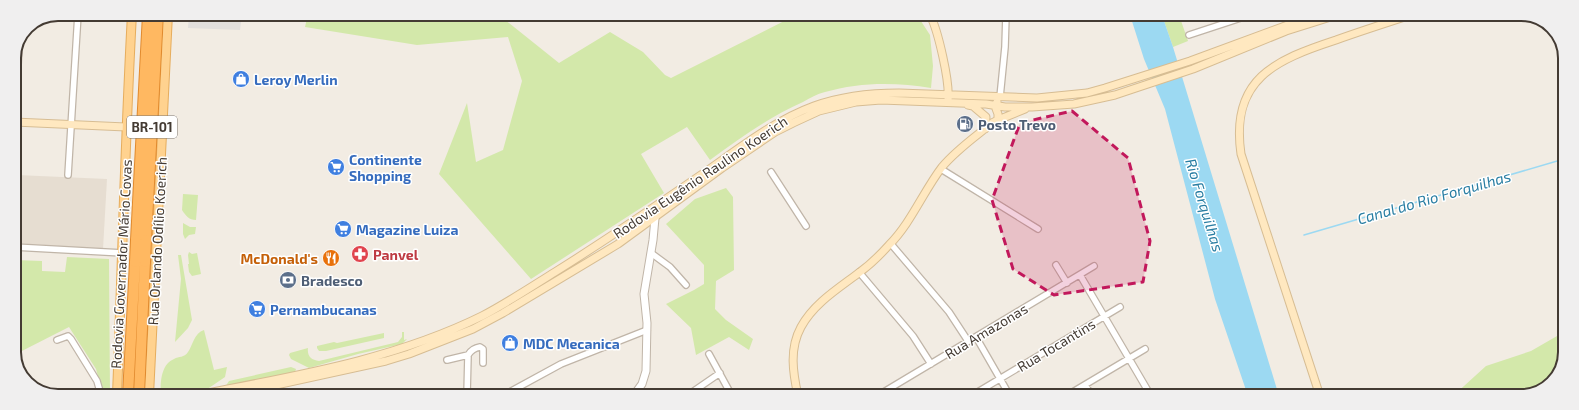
<svg xmlns="http://www.w3.org/2000/svg" width="1579" height="410" viewBox="0 0 1579 410" font-family="'Exo 2',sans-serif">
	<style>
		.residential { fill: #e6ddd1 }
		.commercial { fill: #f5dfcd }
		.green { fill: #d3e8aa }
		.parking { fill: #e2dfdc }
		.water { fill: #9cd9f2 }
		.lines { fill: none; stroke-linecap: round; stroke-linejoin: round }
		.stream { stroke: #9cd9f2; stroke-width: 1.5 }
		.minor-casing { stroke: #c0b5a8; stroke-width: 8 }
		.tertiary-casing { stroke: #c0b5a8; stroke-width: 9 }
		.secondary-casing { stroke: #d7bd93; stroke-width: 9 }
		.primary-casing { stroke: #e6ad5d; stroke-width: 10 }
		.motorway-casing { stroke: #e18a2e; stroke-width: 12 }
		.minor { stroke: #fff; stroke-width: 5.5 }
		.tertiary { stroke: #fff; stroke-width: 7 }
		.secondary { stroke: #ffe8c0; stroke-width: 7 }
		.primary { stroke: #ffd28f; stroke-width: 8 }
		.motorway { stroke: #ffb861; stroke-width: 10 }
		.motorway-bridge-casing { stroke: #e18a2e; stroke-width: 12; stroke-linecap: butt }
		.motorway-bridge { stroke: #ffb861; stroke-width: 10 }
		.marked { fill: #c2185b; fill-opacity: 0.2; stroke: #c2185b; stroke-width: 3; stroke-dasharray: 8 5; stroke-linejoin: round }
		.labels { text-anchor: middle; dominant-baseline: central; stroke-width: 3; stroke-linejoin: round; paint-order: stroke }
		.shield { fill: #fff; stroke: #7c7670; stroke-width: 1 }
		.shield-label { font-size: 13px; font-weight: bold; fill: #443b33 }
		.shop-label { font-size: 14px; font-weight: bold; fill: #366cbe; stroke: #fff; text-anchor: start }
		.service-label { font-size: 14px; font-weight: bold; fill: #4e5e75; stroke: #fff; text-anchor: start }
		.street-label { font-size: 14px; fill: #443b33; stroke: #fff }
		.health-label { font-size: 14px; font-weight: bold; fill: #be3a42; stroke: #fff; text-anchor: start }
		.food-label { font-size: 14px; font-weight: bold; fill: #c56008; stroke: #fff; text-anchor: end }
		.water-label { font-size: 15px; font-style: italic; fill: #287da2; stroke: #fff }
		.rim { fill: none; stroke: #443b33; stroke-width: 2 }
	</style>
	<rect width="100%" height="100%" fill="#f2ece3"/>
	<path class="residential" d="M 17,175 L 107,179 L 103,249 L 14,243 Z"/>
	<path class="commercial" d="M 310,389 L 312,395 L 281,395 Z"/>
	<path class="green" d="M 308,14 L 496,14 L 509,23 L 559,63 L 610,32 L 643,52 L 665,75 L 671,78 L 798,14 L 917,15 L 930,35 L 933,66 L 931,88 C 896,82 859,82 825,92 C 817,94 810,98 803,102 C 769,117 740,138 710,160 L 687,127 L 641,154 L 664,193 L 531,279 L 439,174 L 467,103 L 476,162 L 503,150 L 522,81 L 508,37 L 417,45 L 305,27 Z
		M 1162,15 L 1179,15 L 1188,41 L 1173,47 Z
		M 726,188 L 733,197 L 734,270 L 716,281 L 715,309 L 726,320 L 753,339 L 749,350 L 729,337 L 696,355 L 691,328 L 666,304 L 694,290 L 704,284 L 704,265 L 666,224 L 695,199 Z
		M 183,194 L 198,195 L 196,220 C 189,220 186,216 182,210 Z
		M 183,223 L 190,227 L 196,227 L 195,234 L 189,235 L 185,239 L 183,234 Z
		M 189,252 L 192,254 L 197,253 L 201,274 L 192,276 L 189,272 L 188,264 L 189,264 L 188,255 Z
		M 178,255 L 181,255 L 192,320 L 188,328 L 175,342 L 181,279 Z
		M 67,257 L 109,259 L 110,395 L 103,395 L 96,369 L 69,327 L 14,355 L 14,260 L 42,261 L 42,271 L 65,272 Z
		M 204,330 L 214,370 L 227,367 L 225,377 L 206,390 L 179,395 L 161,395 C 160,383 161,364 174,359 C 179,356 184,358 188,352 C 193,345 194,333 204,330 Z
		M 402,332 L 404,332 L 404,340 L 407,339 L 402,344 L 358,354 L 309,368 L 291,359 L 289,355 L 290,353 L 308,348 C 307,356 311,360 319,361 L 398,342 L 402,337 Z
		M 1564,332 L 1564,361 L 1548,387 L 1521,396 L 1453,396 L 1486,366 L 1531,351 Z
		M 384,333 L 384,338 L 326,351 L 319,351 L 317,348 L 317,346 L 334,342 L 337,343 Z
		M 291,367 L 296,369 L 295,372 L 225,387 L 229,381 Z"/>
	<path class="parking" d="M 189,14 L 242,14 L 240,30 L 188,28 Z"/>
	<path class="water" d="M 1130,15 L 1162,15 L 1173,47 L 1279,396 L 1248,396 L 1215,299 L 1165,109 L 1144,59 Z"/>
	<g class="lines">
		<path class="stream" d="M 1304,235 L 1564,159"/>
		<g class="minor-casing">
			<path id="minor" d="M 1222,15 L 1225,23
				M 1189,35 L 1250,15
				M 1000,97 L 1005,47 L 1006,15
				M 14,135 L 19,47
				M 941,169 L 1038,229
				M 771,172 L 806,226
				M 68,175 L 78,14
				M 891,244 L 949,312 L 968,341
				M 14,247 L 123,253
				M 651,253 L 670,267 L 686,285
				M 1056,265 L 1067,283
				M 859,272 L 913,336 L 931,364
				M 1080,275 L 1151,396
				M 976,337 L 1010,396
				M 57,340 L 68,336 L 71,339 L 97,381 L 101,395
				M 709,354 L 732,396
				M 447,360 L 468,355
				M 1085,385 L 1092,396
				M 467,395 L 468,355 C 471,350 474,348 480,347 L 483,349 L 483,363
				M 504,395 L 561,364 L 647,330
				M 688,395 L 720,373
				M 877,396 L 1094,266
				M 971,396 L 1120,307
				M 1066,396 L 1145,349"/>
		</g>
		<g class="tertiary-casing">
			<path id="tertiary" d="M 634,395 L 642,384 L 646,371 L 647,323 L 644,294 L 653,240 L 655,218"/>
		</g>
		<g class="secondary-casing">
			<path id="secondary" d="M 930,15 C 938,30 950,82 948,100
				M 968,105 L 973,106 L 986,117 L 985,129
				M 998,120 L 1025,109
				M 14,122 L 126,127
				M 197,395 C 293,376 393,360 482,316 C 507,303 531,287 555,272 C 605,241 653,208 701,175 C 737,150 773,121 814,106 C 842,96 870,93 899,93 L 1037,98 L 1087,93 L 1105,88 L 1190,61 L 1315,15
				M 231,395 L 386,361 L 409,354 L 473,329 L 503,313 L 618,244 L 722,168 L 775,132 L 793,123 L 819,111 L 856,102 L 881,100 L 986,104 L 1005,107 L 1032,107 L 1074,104 L 1115,95 L 1193,69 L 1286,31 L 1337,15
				M 798,396 C 793,373 789,349 801,327 C 814,303 839,288 860,272 C 871,264 880,255 889,245 C 911,223 923,192 942,167 C 956,150 975,137 992,123 L 998,120 L 998,114 L 995,106 L 997,102
				M 1320,396 L 1241,154 C 1230,79 1275,60 1336,40 C 1361,31 1386,23 1411,15"/>
		</g>
		<g class="primary-casing">
			<path id="primary" d="M 117,395 C 122,268 125,141 132,14
				M 149,395 L 168,14"/>
		</g>
		<g class="motorway-casing">
			<path id="motorway" d="M 136,240 L 148,14
				M 146,240 L 158,14
				M 128,395 L 135,262
				M 139,395 L 145,262"/>
		</g>
		<use href="#minor" class="minor"/>
		<use href="#tertiary" class="tertiary"/>
		<use href="#secondary" class="secondary"/>
		<use href="#primary" class="primary"/>
		<use href="#motorway" class="motorway"/>
		<g class="motorway-bridge-casing">
			<path id="motorway-bridge" d="M 135,262 L 136,240
				M 145,262 L 146,240"/>
		</g>
		<use href="#motorway-bridge" class="motorway-bridge"/>
	</g>
	<path class="marked" d="M 1072,111 L 1128,158 L 1150,241 L 1143,282 L 1054,295 L 1013,269 L 992,200 L 1020,123 Z"/>
	<defs>
		<g id="shop-disc" transform="scale(0.9)"><circle r="9.5" fill="#3f7fe0" stroke="#fff"/><path d="M-5-2.5h2.3a2.7 3.5 0 0 1 5.4 0H5L5.5 6h-11ZM-1.5-2.5h3a1.5 2.3 0 0 0-3 0Z" fill="#fff"/></g>
		<g id="fuel-disc" transform="scale(0.9)"><circle r="9.5" fill="#5c6f8a" stroke="#fff"/><path d="M-5.5-6h7V0h2V4h1.3V-2.5L3-4.5l.8-.8L6-3V5H2.5V1h-1V6h-7ZM-4.2-4.7v3.2H.2V-4.7Z" fill="#fff"/></g>
		<g id="supermarket-disc" transform="scale(0.9)"><circle r="9.5" fill="#3f7fe0" stroke="#fff"/><path d="M-6-5.5h2.5l.6 2H6L4.5 2H-2.5L-4.4-4H-6ZM-1.5 3.2a1.3 1.3 0 1 0 .1 0ZM3 3.2a1.3 1.3 0 1 0 .1 0Z" fill="#fff"/></g>
		<g id="pharmacy-disc" transform="scale(0.9)"><circle r="9.5" fill="#e0444e" stroke="#fff"/><path d="M-2-6h4v4h4v4h-4v4h-4v-4h-4v-4h4Z" fill="#fff"/></g>
		<g id="restaurant-disc" transform="scale(0.9)"><circle r="9.5" fill="#e8710a" stroke="#fff"/><path d="M-5-6h1v4h1v-4h1v4h1v-4h1v5L-1.5 .5V6h-2V.5L-5-1ZM5-6V6H3V1.5H1.5Q1.5-4 5-6Z" fill="#fff"/></g>
		<g id="bank-disc" transform="scale(0.9)"><circle r="9.5" fill="#5c6f8a" stroke="#fff"/><path d="M-6-4H6V4H-6ZM0-2.3a2.3 2.3 0 1 0 0 4.6a2.3 2.3 0 1 0 0-4.6Z" fill="#fff"/></g>
	</defs>
	<g fill-rule="evenodd">
		<use href="#shop-disc" x="241" y="79"/>
		<use href="#fuel-disc" x="965" y="124"/>
		<use href="#supermarket-disc" x="336" y="167"/>
		<use href="#supermarket-disc" x="343" y="229"/>
		<use href="#pharmacy-disc" x="360" y="254"/>
		<use href="#restaurant-disc" x="331" y="258"/>
		<use href="#bank-disc" x="288" y="280"/>
		<use href="#supermarket-disc" x="257" y="309"/>
		<use href="#shop-disc" x="510" y="343"/>
	</g>
	<g class="labels">
		<rect class="shield" x="127" y="116" width="50" height="22" rx="3"/>
		<g class="shield-label">
			<text x="152" y="127">BR-101</text>
		</g>
		<g class="shop-label">
			<text x="254" y="79">Leroy Merlin</text>
			<text x="349" y="159">Continente<tspan x="349" dy="16">Shopping</tspan></text>
			<text x="356" y="229">Magazine Luiza</text>
			<text x="270" y="309">Pernambucanas</text>
			<text x="523" y="343">MDC Mecanica</text>
		</g>
		<g class="service-label">
			<text x="978" y="124">Posto Trevo</text>
			<text x="301" y="280">Bradesco</text>
		</g>
		<g class="street-label">
			<text transform="translate(700 177) rotate(-34)">Rodovia Eugênio Raulino Koerich</text>
			<text transform="translate(157 241) rotate(-87)">Rua Orlando Odílio Koerich</text>
			<text transform="translate(121 264) rotate(-87)">Rodovia Governador Mário Covas</text>
			<text transform="translate(986 331) rotate(-31)">Rua Amazonas</text>
			<text transform="translate(1056 345) rotate(-31)">Rua Tocantins</text>
		</g>
		<g class="health-label">
			<text x="373" y="254">Panvel</text>
		</g>
		<g class="food-label">
			<text x="318" y="258">McDonald's</text>
		</g>
		<g class="water-label">
			<text transform="translate(1434 197) rotate(-16)">Canal do Rio Forquilhas</text>
			<text transform="translate(1205 205) rotate(73)">Rio Forquilhas</text>
		</g>
	</g>
	<path d="M0 0H1579V410H0ZM58 21H1521A37 37 0 0 1 1558 58V352A37 37 0 0 1 1521 389H58A37 37 0 0 1 21 352V58A37 37 0 0 1 58 21Z" fill="#f0efef" fill-rule="evenodd"/>
	<path class="rim" d="M58 21H1521A37 37 0 0 1 1558 58V352A37 37 0 0 1 1521 389H58A37 37 0 0 1 21 352V58A37 37 0 0 1 58 21Z"/>
</svg>
